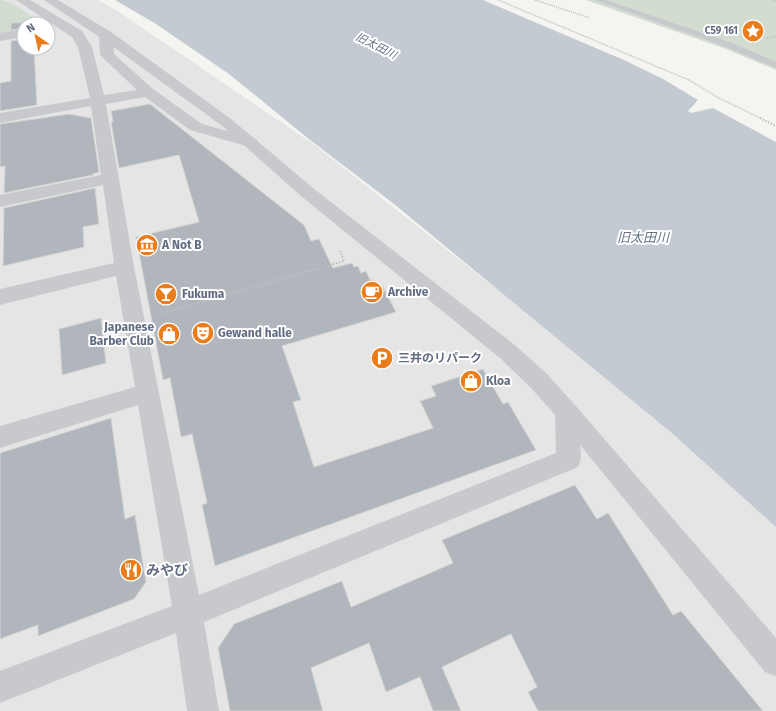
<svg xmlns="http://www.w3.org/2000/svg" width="776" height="711" viewBox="0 0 776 711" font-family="'Fira Sans','Noto Sans JP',sans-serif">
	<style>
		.built { fill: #e4e5e4; fill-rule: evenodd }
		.green { fill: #d3dcd1 }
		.water { fill: #c4cad1 }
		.building { fill: #b1b6bc; stroke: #d5d6d3 }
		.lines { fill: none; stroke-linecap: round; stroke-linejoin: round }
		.path-far2 { stroke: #bebfc1; stroke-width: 1.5; stroke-dasharray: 1 1; stroke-linecap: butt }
		.path-far1 { stroke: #bebfc1; stroke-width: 2; stroke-dasharray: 1.5 1.5; stroke-linecap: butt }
		.path { stroke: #bebfc1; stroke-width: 2.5; stroke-dasharray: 2 2; stroke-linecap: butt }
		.service { fill: #c7c9cd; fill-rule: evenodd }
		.minor { fill: #c7c9cd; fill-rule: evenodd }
		.tertiary { fill: #c7c9cd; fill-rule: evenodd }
		.labels { text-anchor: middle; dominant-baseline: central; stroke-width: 4; stroke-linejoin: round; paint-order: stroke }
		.far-poi-label { font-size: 10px; font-weight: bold; fill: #626d83; stroke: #fff; text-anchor: end }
		.far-water-label { font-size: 11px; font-style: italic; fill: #637487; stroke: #fff }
		.poi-label { font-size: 12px; font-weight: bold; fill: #626d83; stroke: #fff; text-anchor: start }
		.water-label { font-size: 13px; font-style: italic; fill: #637487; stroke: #fff }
		.near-poi-label { font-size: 14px; font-weight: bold; fill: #626d83; stroke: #fff; text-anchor: start }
	</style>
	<rect width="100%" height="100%" fill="#f4f5f0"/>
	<path class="built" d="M 0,0 L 98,0 L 116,10 L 316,146 L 700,450 L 776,527 L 776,711 L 0,711 ZM 24,24 L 48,24 L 48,48 L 24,48 Z"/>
	<path class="green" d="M 0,0 C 12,0 31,16 41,24 L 24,24 L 24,30 L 0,33 Z
		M 586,0 L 776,0 L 776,70 L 726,49 Z"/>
	<path class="water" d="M 115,0 L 483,0 L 624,60 L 663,79 L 698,100 L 688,111 L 691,113 L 713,108 L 776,142 L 776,527 L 673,434 L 394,204 L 310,140 L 229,74 L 156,24 Z"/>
	<path class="building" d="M 32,22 L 32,24 L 24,24 L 24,28 L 11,30 L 11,23 Z
		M 24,39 L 24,48 L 34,48 L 37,105 L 0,111 L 0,83 L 11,81 L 11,41 Z
		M 150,104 L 304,225 L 311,241 L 319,239 L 333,268 L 352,263 L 354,267 L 358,266 L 361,273 L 366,271 L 370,280 L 374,280 L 377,286 L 382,285 L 396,312 L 282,346 L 301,400 L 293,402 L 314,467 L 433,428 L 420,401 L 436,396 L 431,386 L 483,369 L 503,404 L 508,402 L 536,450 L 215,566 L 202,505 L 207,503 L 192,434 L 181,437 L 170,378 L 163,380 L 136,237 L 199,222 L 179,155 L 119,168 L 111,122 L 113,122 L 111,111 Z
		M 69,114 L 91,118 L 99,172 L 93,174 L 93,175 L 4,193 L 5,166 L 0,167 L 0,124 Z
		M 95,188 L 99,224 L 83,227 L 84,247 L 3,266 L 4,208 Z
		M 101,318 L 106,363 L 62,375 L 59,329 Z
		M 111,418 L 125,519 L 135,515 L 146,582 L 134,599 L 38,636 L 38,625 L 0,639 L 0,453 Z
		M 575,485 L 597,519 L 608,513 L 673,615 L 681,611 L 763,711 L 538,711 L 528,692 L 537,687 L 511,634 L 442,667 L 461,711 L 433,711 L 420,677 L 386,692 L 369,643 L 311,668 L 323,711 L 230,711 L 218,648 L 234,624 L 342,581 L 351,607 L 453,563 L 442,540 Z"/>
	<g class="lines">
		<path class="path-far2" d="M 498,0 L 689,80 L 717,97 L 762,119
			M 535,0 L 590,18
			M 773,0 L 776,2
			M 767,38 L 776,37"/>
		<path class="path-far1" d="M 760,118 L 776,126
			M 310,271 L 344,261 L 340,250"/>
		<path class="path" d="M 159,314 L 313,270"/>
		<path class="service" d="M 595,0 L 606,0 L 732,43 L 776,62 L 776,68 L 726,47 Z"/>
		<path class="minor" d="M 16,0 L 30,0 L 82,31 L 92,47 L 104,95 L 137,90 L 100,55 L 99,35 L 101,32 L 111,32 L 113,35 L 114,54 L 153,89 L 202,124 L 256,139 L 258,142 L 256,145 L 250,147 L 190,130 L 145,97 L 106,104 L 134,267 L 199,595 L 556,453 L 555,412 L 559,405 L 567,402 L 575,405 L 579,412 L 581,459 L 578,467 L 204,622 L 219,711 L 187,711 L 176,633 L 0,703 L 0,671 L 172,606 L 138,405 L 0,448 L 0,426 L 135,387 L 116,276 L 0,305 L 0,289 L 114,263 L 103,185 L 0,207 L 0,195 L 101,175 L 91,106 L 0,123 L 0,113 L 90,98 L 78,47 L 72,37 Z
			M 24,29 L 24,37 L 0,41 L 0,33 Z"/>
		<path class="tertiary" d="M 44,0 L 58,0 L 111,32 L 231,119 L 313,188 L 516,346 L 546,373 L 575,405 L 776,638 L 776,676 L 765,672 L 559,419 L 530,387 L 500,358 L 301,196 L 221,125 L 101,38 Z"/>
	</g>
	<defs>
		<g id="sight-disc" transform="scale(1.15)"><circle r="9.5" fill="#e97d1c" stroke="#fff"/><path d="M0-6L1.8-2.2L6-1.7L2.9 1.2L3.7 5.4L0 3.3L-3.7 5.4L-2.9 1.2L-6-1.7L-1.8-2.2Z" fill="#fff"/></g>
		<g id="museum-disc" transform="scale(1.15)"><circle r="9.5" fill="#e97d1c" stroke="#fff"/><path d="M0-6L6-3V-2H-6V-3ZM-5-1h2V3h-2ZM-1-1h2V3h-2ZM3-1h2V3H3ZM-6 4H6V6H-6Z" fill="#fff"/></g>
		<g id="cafe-disc" transform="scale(1.15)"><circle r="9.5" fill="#e97d1c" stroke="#fff"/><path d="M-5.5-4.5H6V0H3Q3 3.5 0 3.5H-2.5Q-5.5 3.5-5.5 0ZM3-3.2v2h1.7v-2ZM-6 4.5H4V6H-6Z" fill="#fff"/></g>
		<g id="bar-disc" transform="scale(1.15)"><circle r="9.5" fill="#e97d1c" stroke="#fff"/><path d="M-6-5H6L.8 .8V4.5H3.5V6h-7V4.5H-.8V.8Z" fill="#fff"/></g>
		<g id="theatre-disc" transform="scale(1.15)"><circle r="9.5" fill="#e97d1c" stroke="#fff"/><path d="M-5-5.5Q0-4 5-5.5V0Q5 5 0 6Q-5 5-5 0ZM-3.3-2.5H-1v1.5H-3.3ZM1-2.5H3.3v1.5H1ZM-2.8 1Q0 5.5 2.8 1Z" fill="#fff"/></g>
		<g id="shop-disc" transform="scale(1.15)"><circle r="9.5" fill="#e97d1c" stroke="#fff"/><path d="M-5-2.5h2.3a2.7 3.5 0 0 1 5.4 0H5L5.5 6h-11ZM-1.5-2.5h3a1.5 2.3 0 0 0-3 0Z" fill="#fff"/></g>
		<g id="parking-disc" transform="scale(1.15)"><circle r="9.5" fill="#e97d1c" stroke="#fff"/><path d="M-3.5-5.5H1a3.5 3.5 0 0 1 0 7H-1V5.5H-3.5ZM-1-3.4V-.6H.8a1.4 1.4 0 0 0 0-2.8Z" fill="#fff"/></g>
		<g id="restaurant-disc" transform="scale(1.15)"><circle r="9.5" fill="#e97d1c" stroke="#fff"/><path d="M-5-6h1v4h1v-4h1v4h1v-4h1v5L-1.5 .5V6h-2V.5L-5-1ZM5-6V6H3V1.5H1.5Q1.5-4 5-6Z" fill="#fff"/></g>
	</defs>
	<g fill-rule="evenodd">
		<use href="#sight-disc" x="753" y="31"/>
		<use href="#museum-disc" x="147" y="245"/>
		<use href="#cafe-disc" x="372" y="292"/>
		<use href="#bar-disc" x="166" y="294"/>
		<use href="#theatre-disc" x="203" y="333"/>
		<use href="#shop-disc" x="169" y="334"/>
		<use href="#parking-disc" x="382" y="358"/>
		<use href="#shop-disc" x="471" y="381"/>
		<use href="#restaurant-disc" x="131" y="570"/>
	</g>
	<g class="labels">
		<g class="far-poi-label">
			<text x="738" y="31">C59 161</text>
		</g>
		<g class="far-water-label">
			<text transform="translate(376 46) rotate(27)">旧太田川</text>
		</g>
		<g class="poi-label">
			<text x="162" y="245">A Not B</text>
			<text x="388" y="292">Archive</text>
			<text x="182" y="294">Fukuma</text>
			<text x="154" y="327" text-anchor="end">Japanese<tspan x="154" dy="14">Barber Club</tspan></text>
			<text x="218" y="333">Gewand halle</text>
			<text x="398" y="358">三井のリパーク</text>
			<text x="486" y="381">Kloa</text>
		</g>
		<g class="water-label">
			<text x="643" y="237">旧太田川</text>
		</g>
		<g class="near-poi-label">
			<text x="146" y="570">みやび</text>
		</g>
	</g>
	<g transform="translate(36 36) rotate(326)"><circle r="19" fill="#ffffff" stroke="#c0c5cd"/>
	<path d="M0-3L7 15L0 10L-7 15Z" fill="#e97d1c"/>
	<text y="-6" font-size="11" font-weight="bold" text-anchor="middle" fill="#626d83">N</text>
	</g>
</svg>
